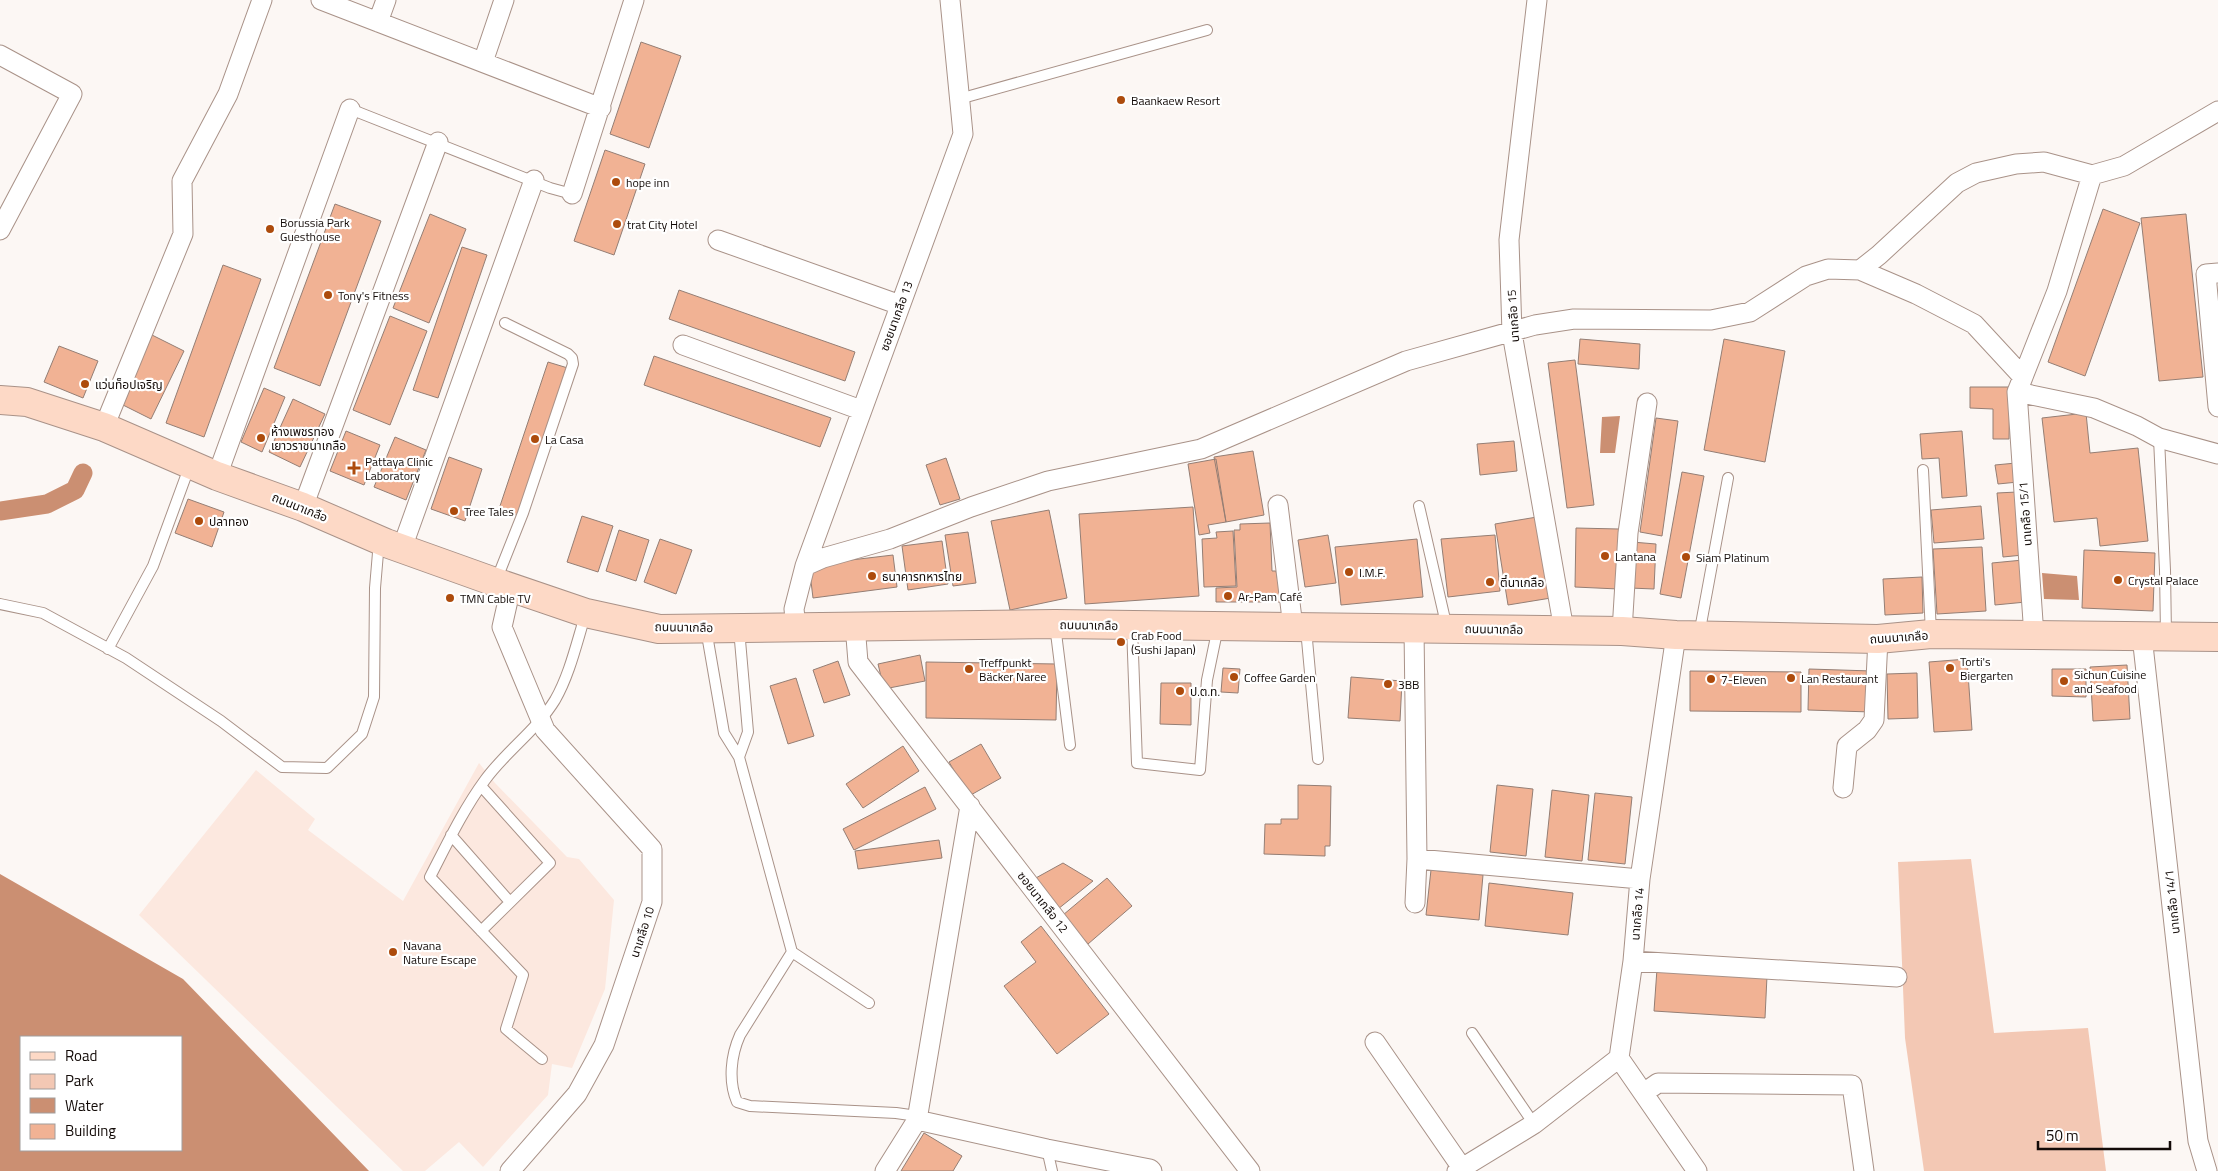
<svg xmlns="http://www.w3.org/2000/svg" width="2218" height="1171" viewBox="0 0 2218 1171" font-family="'Titillium Web','Noto Sans Thai',sans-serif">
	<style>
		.built { fill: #fce8df }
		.green { fill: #f3c8b4 }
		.water { fill: #cb8f72; fill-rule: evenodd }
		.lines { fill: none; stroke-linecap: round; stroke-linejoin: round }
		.canal { stroke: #cb8f72; stroke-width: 19 }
		.building { fill: #f1b294; stroke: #947e74 }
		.lane-casing { stroke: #a99288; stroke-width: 12 }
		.street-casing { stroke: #a99288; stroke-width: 21 }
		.secondary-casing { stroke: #a99288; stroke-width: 30 }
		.lane { stroke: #fff; stroke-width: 10 }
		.street { stroke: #fff; stroke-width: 19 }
		.secondary { stroke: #fdd9c6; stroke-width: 28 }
		.poi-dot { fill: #ad4b0c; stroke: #fff; stroke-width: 2 }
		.labels { text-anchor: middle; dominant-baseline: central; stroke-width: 4.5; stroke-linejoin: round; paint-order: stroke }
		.poi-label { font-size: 12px; fill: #130b08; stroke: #fff; text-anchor: start }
		.street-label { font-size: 12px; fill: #130b08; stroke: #fff }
	</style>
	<rect width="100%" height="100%" fill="#fcf7f4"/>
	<path class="built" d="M 479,763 L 495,783 L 567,857 L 579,859 L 614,900 L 605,989 L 572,1068 L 552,1064 L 548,1095 L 483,1167 L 459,1142 L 425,1171 L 403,1171 L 139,915 L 256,770 L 315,819 L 308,830 L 403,901 Z"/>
	<path class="green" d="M 1971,859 L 1994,1033 L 2088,1028 L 2106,1171 L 1924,1171 L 1905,1038 L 1898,862 Z"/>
	<path class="water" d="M 1620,416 L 1615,453 L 1600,453 L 1602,417 Z
		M 2042,573 L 2077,576 L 2079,600 L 2044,599 Z
		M 0,874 L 183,979 L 369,1171 L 0,1171 ZM 21,1037 L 181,1037 L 181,1150 L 21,1150 Z"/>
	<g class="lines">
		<path class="canal" d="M 0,511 L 47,504 L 75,490 L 83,473"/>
	</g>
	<path class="building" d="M 641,42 L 681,56 L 649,148 L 610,134 Z
		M 605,150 L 645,164 L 614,255 L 574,241 Z
		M 335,204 L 381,221 L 320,386 L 274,368 Z
		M 2103,209 L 2140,223 L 2085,376 L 2048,362 Z
		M 430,214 L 466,229 L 429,323 L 393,308 Z
		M 2186,214 L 2203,377 L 2159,381 L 2141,218 Z
		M 462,247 L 487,255 L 438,398 L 413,390 Z
		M 223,265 L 261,279 L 204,437 L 166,423 Z
		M 679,290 L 855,352 L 845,381 L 669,319 Z
		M 390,316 L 427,331 L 390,425 L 353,410 Z
		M 152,335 L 184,351 L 151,419 L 119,403 Z
		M 1580,339 L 1640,344 L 1639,369 L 1578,364 Z
		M 1724,339 L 1785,351 L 1765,462 L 1704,450 Z
		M 59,346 L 98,361 L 83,398 L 44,382 Z
		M 654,356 L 831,418 L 820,447 L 644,385 Z
		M 1575,360 L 1594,505 L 1567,508 L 1548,363 Z
		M 548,362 L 571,369 L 521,517 L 499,509 Z
		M 1970,387 L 2010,387 L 2009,439 L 1993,439 L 1993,409 L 1970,408 Z
		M 264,388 L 285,397 L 262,452 L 241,442 Z
		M 293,399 L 325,414 L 300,467 L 269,452 Z
		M 2086,413 L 2090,453 L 2138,448 L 2148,541 L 2100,546 L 2097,518 L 2054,522 L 2042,418 Z
		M 1656,418 L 1678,421 L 1662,536 L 1640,532 Z
		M 346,431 L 380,445 L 364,485 L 330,471 Z
		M 1962,431 L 1967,496 L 1942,498 L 1939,458 L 1922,459 L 1920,434 Z
		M 395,437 L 426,450 L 406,500 L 374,487 Z
		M 1514,441 L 1517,471 L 1480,475 L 1477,444 Z
		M 1253,451 L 1264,515 L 1226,522 L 1214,457 Z
		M 449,457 L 482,469 L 465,521 L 431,509 Z
		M 946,458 L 960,499 L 940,505 L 926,465 Z
		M 1216,459 L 1226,522 L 1208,525 L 1210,533 L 1199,535 L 1188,464 Z
		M 2016,463 L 2018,482 L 1998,484 L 1995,465 Z
		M 1682,472 L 1704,476 L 1681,598 L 1660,594 Z
		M 2017,492 L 2023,555 L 2003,557 L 1997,493 Z
		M 188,499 L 224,512 L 212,547 L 175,533 Z
		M 1981,506 L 1984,539 L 1934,543 L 1931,510 Z
		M 1193,507 L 1199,596 L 1085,604 L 1079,514 Z
		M 1049,510 L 1067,598 L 1010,610 L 991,521 Z
		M 582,516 L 613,526 L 598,572 L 567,562 Z
		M 1537,517 L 1551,598 L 1508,605 L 1495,524 Z
		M 1270,523 L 1272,571 L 1276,571 L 1282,602 L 1216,602 L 1216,588 L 1237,587 L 1234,530 L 1240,530 L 1240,524 Z
		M 1576,528 L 1619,529 L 1618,589 L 1575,587 Z
		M 619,530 L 649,540 L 636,581 L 606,571 Z
		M 1233,531 L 1236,586 L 1204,587 L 1202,539 L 1217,538 L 1216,532 Z
		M 968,532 L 976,583 L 953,586 L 945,535 Z
		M 1328,535 L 1336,583 L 1305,587 L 1298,540 Z
		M 1495,535 L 1500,591 L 1448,597 L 1441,539 Z
		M 660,539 L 692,550 L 676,594 L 644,582 Z
		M 1417,539 L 1423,597 L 1341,605 L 1335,547 Z
		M 942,541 L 948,584 L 908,590 L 902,546 Z
		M 1632,542 L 1656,544 L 1654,589 L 1630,588 Z
		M 1982,547 L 1986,611 L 1937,614 L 1933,549 Z
		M 2084,550 L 2155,553 L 2153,611 L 2082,608 Z
		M 893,555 L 897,587 L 813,598 L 809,565 Z
		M 2023,560 L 2026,602 L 1995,605 L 1992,563 Z
		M 1922,577 L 1923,613 L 1885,615 L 1883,579 Z
		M 920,655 L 925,681 L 884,689 L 878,664 Z
		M 1967,659 L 1972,730 L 1934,732 L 1929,662 Z
		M 838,661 L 850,695 L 824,703 L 813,670 Z
		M 926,662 L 1057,664 L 1056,720 L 926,718 Z
		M 2127,665 L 2130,719 L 2093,721 L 2090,667 Z
		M 1223,668 L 1240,669 L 1238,693 L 1221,692 Z
		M 1809,669 L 1872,671 L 1871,712 L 1808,710 Z
		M 2052,669 L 2086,669 L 2086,697 L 2052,696 Z
		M 1690,671 L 1801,672 L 1801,712 L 1690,711 Z
		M 1917,673 L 1918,718 L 1888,719 L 1887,674 Z
		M 1351,677 L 1402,681 L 1400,721 L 1348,718 Z
		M 796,678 L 814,736 L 788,744 L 770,686 Z
		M 1161,683 L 1191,683 L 1191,725 L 1160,724 Z
		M 981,744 L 1001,778 L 969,796 L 949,762 Z
		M 903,746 L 919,771 L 863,808 L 846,784 Z
		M 1298,785 L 1331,786 L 1330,846 L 1325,846 L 1325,856 L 1264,854 L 1265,824 L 1281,824 L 1281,819 L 1298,819 Z
		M 1497,785 L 1533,789 L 1526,856 L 1490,852 Z
		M 925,787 L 936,809 L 854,850 L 843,829 Z
		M 1552,790 L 1589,795 L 1582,861 L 1545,857 Z
		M 1595,793 L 1632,797 L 1625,864 L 1588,860 Z
		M 939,840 L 942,858 L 858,869 L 855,851 Z
		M 1063,863 L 1093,881 L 1058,909 L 1034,879 Z
		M 1431,870 L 1483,875 L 1479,920 L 1426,915 Z
		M 1107,878 L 1132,906 L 1088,944 L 1063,915 Z
		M 1489,883 L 1573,893 L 1568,935 L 1485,926 Z
		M 1041,926 L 1109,1014 L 1057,1054 L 1004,986 L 1036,962 L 1021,942 Z
		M 1657,969 L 1767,976 L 1765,1018 L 1654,1011 Z
		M 924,1133 L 962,1156 L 953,1171 L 901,1171 Z"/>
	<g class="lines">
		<g class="lane-casing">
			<path id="lane" d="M 959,99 L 1207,30
				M 350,109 L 550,188 L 572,194
				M 2159,438 L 2165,570 L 2166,635
				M 1923,470 L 1931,633
				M 1419,506 L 1447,628
				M 496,581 L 523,513 L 573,364 L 572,358 L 568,354 L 505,323
				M 0,604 L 43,613 L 126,658 L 221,721 L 282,767 L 327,768 L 362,734 L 374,697 L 375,588 L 379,541
				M 1055,625 L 1070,745
				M 1132,627 L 1137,763 L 1200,770 L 1207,680 L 1218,627
				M 706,629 L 724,733 L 739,757 L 748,732 L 739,629
				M 1306,629 L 1318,759
				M 1699,635 L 1728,478
				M 108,649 L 153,566 L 190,465
				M 739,757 L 792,952 L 869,1003
				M 481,786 L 550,863 L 481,931
				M 451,835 L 510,902
				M 792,952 L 740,1035 C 731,1055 728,1081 737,1102 L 750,1106 L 896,1113 L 917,1116
				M 1472,1033 L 1534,1124
				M 542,1059 L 506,1029 L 523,975 L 430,877 C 447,844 463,810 485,780 C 506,751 536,731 555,700 C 570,674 577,641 586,613
				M 1047,1149 L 1052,1171"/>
		</g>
		<g class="street-casing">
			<path id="street" d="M 321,0 L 601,108
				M 1537,0 L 1509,240 L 1512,333 L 1564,630
				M 378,22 L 386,0
				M 0,55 L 72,94 L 0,230
				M 483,62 L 504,0
				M 572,194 L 634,0
				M 718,240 L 900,305
				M 1860,270 L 1879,255 L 1957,183 L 1976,173 L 2016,164 L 2044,162 L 2092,175 L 2124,166 L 2218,111
				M 2218,273 L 2206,274 L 2218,407
				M 683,345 L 861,410
				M 2023,377 L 2057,291 L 2092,175
				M 2017,392 L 2094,408 L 2137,426 L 2159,438 L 2218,454
				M 104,427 L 183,234 L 182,181 L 228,94 L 262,0
				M 217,476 L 350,109
				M 1278,505 L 1293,627
				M 303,507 L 438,142
				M 402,548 L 534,180
				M 805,566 L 823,558 L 890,539 L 971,507 L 1048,481 L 1201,449 L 1406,361 L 1535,325 L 1574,319 L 1711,320 L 1750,312 L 1806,276 L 1828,269 L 1860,270 L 1916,294 L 1974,324 L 2023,377 L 2017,392 L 2034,636
				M 855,625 L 858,662 L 1250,1171
				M 796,627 L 794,609 L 805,566 L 963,134 L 950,0
				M 1414,629 L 1417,859 L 1415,903
				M 1622,631 L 1628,533 L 1647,403
				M 1676,635 L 1640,879 L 1633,961 L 1619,1058 L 1697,1171
				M 2142,636 L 2198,1141 L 2207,1171
				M 1843,788 L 1847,746 L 1867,730 L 1874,720 L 1878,639
				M 1417,859 L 1640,879
				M 1633,961 L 1897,977
				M 1375,1042 L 1462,1168
				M 1645,1092 L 1658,1083 L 1852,1085 L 1864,1171
				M 917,1120 L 1047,1149 L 1150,1169 L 1152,1171
				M 510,1171 L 577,1094 L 604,1045 L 652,902 L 652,849 L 545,730 L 502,627 L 511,587
				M 885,1171 L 917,1120 L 970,806
				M 1457,1171 L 1534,1124 L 1619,1058"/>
		</g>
		<g class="secondary-casing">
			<path id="secondary" d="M 0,400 L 27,402 L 104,427 L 217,476 L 303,507 L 386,543 L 495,582 L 586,613 L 659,629 L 1055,624 L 1622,631 L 1676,635 L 1878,639 L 1931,634 L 2218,637"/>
		</g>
		<use href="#lane" class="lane"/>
		<use href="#street" class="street"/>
		<use href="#secondary" class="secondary"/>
	</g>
	<g class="poi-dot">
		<circle cx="1121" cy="100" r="5"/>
		<circle cx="616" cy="182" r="5"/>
		<circle cx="617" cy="224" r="5"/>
		<circle cx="270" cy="229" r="5"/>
		<circle cx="328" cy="295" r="5"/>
		<circle cx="85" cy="384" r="5"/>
		<circle cx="261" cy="438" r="5"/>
		<circle cx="535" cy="439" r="5"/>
		<path d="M351.5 460.5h5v5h5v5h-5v5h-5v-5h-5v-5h5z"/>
		<circle cx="454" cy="511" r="5"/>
		<circle cx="199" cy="521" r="5"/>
		<circle cx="1605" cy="556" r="5"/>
		<circle cx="1686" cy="557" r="5"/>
		<circle cx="1349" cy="572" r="5"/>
		<circle cx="872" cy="576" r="5"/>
		<circle cx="2118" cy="580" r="5"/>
		<circle cx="1490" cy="582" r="5"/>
		<circle cx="1228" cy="596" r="5"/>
		<circle cx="450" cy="598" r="5"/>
		<circle cx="1121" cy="642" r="5"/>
		<circle cx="1950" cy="668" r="5"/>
		<circle cx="969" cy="669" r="5"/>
		<circle cx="1234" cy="677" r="5"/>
		<circle cx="1791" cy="678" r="5"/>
		<circle cx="1711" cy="679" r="5"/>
		<circle cx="2064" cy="681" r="5"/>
		<circle cx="1388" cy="684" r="5"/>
		<circle cx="1180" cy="691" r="5"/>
		<circle cx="393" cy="952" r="5"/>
	</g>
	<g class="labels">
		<g class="poi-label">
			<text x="1131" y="100">Baankaew Resort</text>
			<text x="626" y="182">hope inn</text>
			<text x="280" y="222">Borussia Park<tspan x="280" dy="14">Guesthouse</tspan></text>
			<text x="627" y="224">trat City Hotel</text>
			<text x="338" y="295">Tony's Fitness</text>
			<text x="95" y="384">แว่นท็อปเจริญ</text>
			<text x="271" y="431">ห้างเพชรทอง<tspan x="271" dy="14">เยาวราชนาเกลือ</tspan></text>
			<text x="545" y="439">La Casa</text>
			<text x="365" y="461">Pattaya Clinic<tspan x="365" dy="14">Laboratory</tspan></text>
			<text x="464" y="511">Tree Tales</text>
			<text x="209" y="521">ปลาทอง</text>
			<text x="1615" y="556">Lantana</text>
			<text x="1696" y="557">Siam Platinum</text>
			<text x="1359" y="572">I.M.F.</text>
			<text x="882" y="576">ธนาคารทหารไทย</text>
			<text x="2128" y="580">Crystal Palace</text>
			<text x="1500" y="582">ตี๋นาเกลือ</text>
			<text x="1238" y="596">Ar-Pam Café</text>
			<text x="460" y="598">TMN Cable TV</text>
			<text x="1131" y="635">Crab Food<tspan x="1131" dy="14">(Sushi Japan)</tspan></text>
			<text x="1960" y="661">Torti's<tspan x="1960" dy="14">Biergarten</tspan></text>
			<text x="979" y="662">Treffpunkt<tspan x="979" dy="14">Bäcker Naree</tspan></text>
			<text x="2074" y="674">Sichun Cuisine<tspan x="2074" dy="14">and Seafood</tspan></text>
			<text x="1244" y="677">Coffee Garden</text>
			<text x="1801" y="678">Lan Restaurant</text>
			<text x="1721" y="679">7-Eleven</text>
			<text x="1398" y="684">3BB</text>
			<text x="1190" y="691">ป.ต.ท.</text>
			<text x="403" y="945">Navana<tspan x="403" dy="14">Nature Escape</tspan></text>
		</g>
		<g class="street-label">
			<text transform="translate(896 316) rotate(-70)">ซอยนาเกลือ 13</text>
			<text transform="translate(1513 316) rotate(-94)">นาเกลือ 15</text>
			<text transform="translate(300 507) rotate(22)">ถนนนาเกลือ</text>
			<text transform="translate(2025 514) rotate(-94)">นาเกลือ 15/1</text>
			<text transform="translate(1089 625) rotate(1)">ถนนนาเกลือ</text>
			<text transform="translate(684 627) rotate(1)">ถนนนาเกลือ</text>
			<text transform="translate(1494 629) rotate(1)">ถนนนาเกลือ</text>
			<text transform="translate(1899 637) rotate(-4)">ถนนนาเกลือ</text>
			<text transform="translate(1043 902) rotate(52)">ซอยนาเกลือ 12</text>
			<text transform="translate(2172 902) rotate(-96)">นาเกลือ 14/1</text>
			<text transform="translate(1637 914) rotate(-85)">นาเกลือ 14</text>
			<text transform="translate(642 932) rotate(-72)">นาเกลือ 10</text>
		</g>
	</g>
	<rect x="20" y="1036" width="162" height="115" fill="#ffffff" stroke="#a19d9c"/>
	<rect x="30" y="1052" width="25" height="8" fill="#fdd9c6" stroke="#a19d9c"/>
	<text x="65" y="1061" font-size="15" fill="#130b08">Road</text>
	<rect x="30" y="1074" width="25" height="15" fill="#f3c8b4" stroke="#a19d9c"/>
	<text x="65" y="1086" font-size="15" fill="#130b08">Park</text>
	<rect x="30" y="1098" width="25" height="15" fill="#cb8f72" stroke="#a19d9c"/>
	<text x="65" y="1111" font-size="15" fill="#130b08">Water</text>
	<rect x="30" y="1124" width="25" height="15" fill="#f1b294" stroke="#a19d9c"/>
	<text x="65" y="1136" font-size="15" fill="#130b08">Building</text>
	<path d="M2038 1141v8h132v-8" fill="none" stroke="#130b08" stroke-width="2.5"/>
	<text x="2046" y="1141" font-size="15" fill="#130b08" stroke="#ffffff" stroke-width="4" paint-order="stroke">50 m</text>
</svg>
